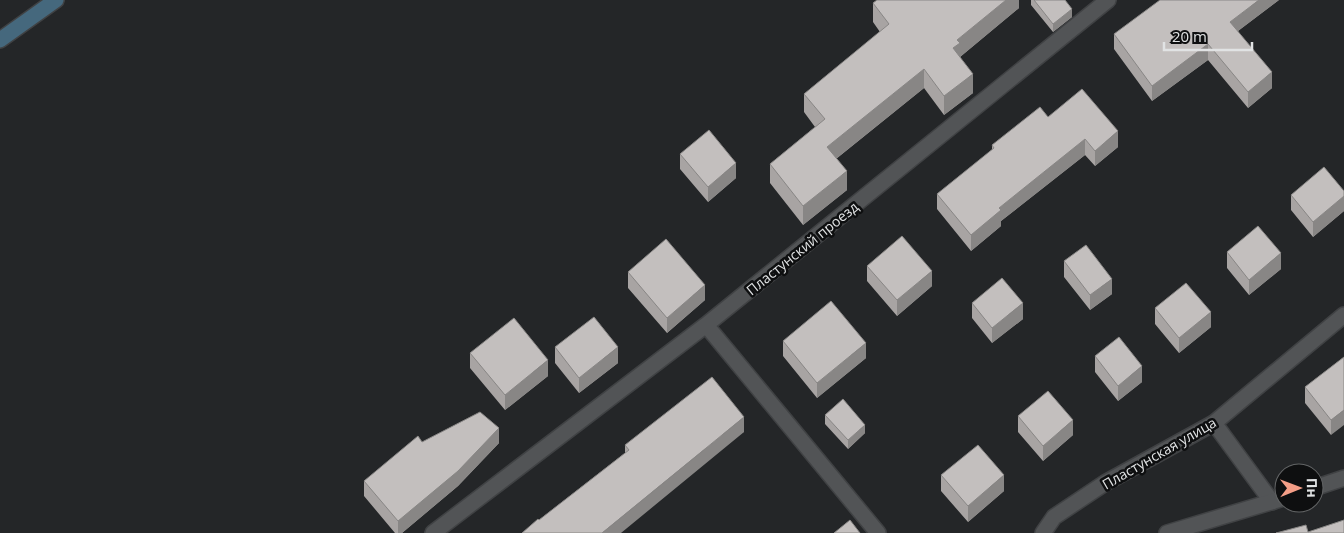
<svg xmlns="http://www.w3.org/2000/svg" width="1344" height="533" viewBox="0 0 1344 533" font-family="'Open Sans',sans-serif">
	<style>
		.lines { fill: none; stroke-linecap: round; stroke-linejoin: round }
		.lane-casing { stroke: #404244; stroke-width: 18 }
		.street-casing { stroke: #404244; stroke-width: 18 }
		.secondary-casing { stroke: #404244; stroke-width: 18 }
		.lane { stroke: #525456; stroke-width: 15 }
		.street { stroke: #525456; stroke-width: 15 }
		.secondary { stroke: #45687d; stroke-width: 15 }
		.wall { fill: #a8a4a3 }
		.shaded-wall { fill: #888685 }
		.building { fill: #c3bfbe; stroke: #888685 }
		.labels { text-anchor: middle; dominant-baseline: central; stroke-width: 5; stroke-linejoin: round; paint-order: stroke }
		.street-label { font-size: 14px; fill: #e1e3e4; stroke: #0e0f10 }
	</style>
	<rect width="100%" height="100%" fill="#242628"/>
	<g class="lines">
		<g class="lane-casing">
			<path id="lane" d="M 1214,423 L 1272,502"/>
		</g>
		<g class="street-casing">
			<path id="street" d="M 1314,488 L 1344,478
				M 433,533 L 706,325
				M 878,533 L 706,325 L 1108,0
				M 1043,533 L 1054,517 L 1105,483 L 1214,423 L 1344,315
				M 1167,533 L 1284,498"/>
		</g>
		<g class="secondary-casing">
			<path id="secondary" d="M 0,40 L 56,0"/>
		</g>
		<use href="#lane" class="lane"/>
		<use href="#street" class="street"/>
		<use href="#secondary" class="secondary"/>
	</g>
	<path class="wall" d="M 1019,0 L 1019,8 L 960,57 L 973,93 L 944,115 L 924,88 L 836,159 L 847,190 L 803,225 L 770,183 L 770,164 L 815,127 L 804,112 L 804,94 L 880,32 L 873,22 L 873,3 Z
		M 1031,0 L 1065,0 L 1072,17 L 1053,32 L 1031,5 Z
		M 1279,0 L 1238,31 L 1272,88 L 1248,108 L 1208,60 L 1152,101 L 1114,49 L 1114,34 Z
		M 1048,117 L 1118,147 L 1095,166 L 1085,155 L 1001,221 L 1001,226 L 971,251 L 937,209 L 937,194 L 992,150 L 992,145 Z
		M 680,154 L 736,178 L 708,202 L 680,169 Z
		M 1344,191 L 1344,211 L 1313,237 L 1291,210 L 1291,195 Z
		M 1227,252 L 1281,269 L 1249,295 L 1227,268 Z
		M 1064,261 L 1112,294 L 1090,310 L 1064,277 Z
		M 867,266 L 932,286 L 897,316 L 867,281 Z
		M 628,272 L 705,300 L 667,333 L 628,288 Z
		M 972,303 L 1023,319 L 992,343 L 972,318 Z
		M 1155,308 L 1211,327 L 1179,353 L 1155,324 Z
		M 783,341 L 866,358 L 817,398 L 783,356 Z
		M 555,347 L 618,363 L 579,393 L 555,363 Z
		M 470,353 L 548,376 L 505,410 L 470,368 Z
		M 1095,356 L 1142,382 L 1118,401 L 1095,372 Z
		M 1344,357 L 1331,435 L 1305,403 L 1305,387 Z
		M 825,415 L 865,433 L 848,449 L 825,424 Z
		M 1018,416 L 1073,435 L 1043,461 L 1018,432 Z
		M 744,432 L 539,520 L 625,453 L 625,445 Z
		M 422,442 L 499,443 L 458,486 L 402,533 L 395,533 L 364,496 L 364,481 Z
		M 941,475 L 1004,491 L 968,522 L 941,491 Z"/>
	<path class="shaded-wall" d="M 1006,0 L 1019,0 L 1019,8 L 960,57 L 960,62 L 953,48 L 957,40 Z
		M 1259,0 L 1279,0 L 1230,37 L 1230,22 Z
		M 1072,9 L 1072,17 L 1053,32 L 1053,24 Z
		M 1208,44 L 1208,60 L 1152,101 L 1152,86 Z
		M 924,69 L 924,88 L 827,166 L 827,147 Z
		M 1272,72 L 1272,88 L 1248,108 L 1248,92 Z
		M 973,74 L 973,93 L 944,115 L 944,96 Z
		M 1118,131 L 1118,147 L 1095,166 L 1095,151 Z
		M 1085,139 L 1085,155 L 1001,221 L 1001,226 L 971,251 L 971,235 L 999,208 Z
		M 736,163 L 736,178 L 708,202 L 708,187 Z
		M 847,171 L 847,190 L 803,225 L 803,206 Z
		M 1344,196 L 1344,211 L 1313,237 L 1313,222 Z
		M 1281,253 L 1281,269 L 1249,295 L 1249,280 Z
		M 932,271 L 932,286 L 897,316 L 897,300 Z
		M 1112,279 L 1112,294 L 1090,310 L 1090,295 Z
		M 705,285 L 705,300 L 667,333 L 667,318 Z
		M 1023,303 L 1023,319 L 992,343 L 992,328 Z
		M 1211,312 L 1211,327 L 1179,353 L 1179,338 Z
		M 866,343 L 866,358 L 817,398 L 817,383 Z
		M 618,347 L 618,363 L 579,393 L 579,378 Z
		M 548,360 L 548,376 L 505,410 L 505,395 Z
		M 1142,366 L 1142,382 L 1118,401 L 1118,386 Z
		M 1344,410 L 1344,425 L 1331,435 L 1331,420 Z
		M 744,417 L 744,432 L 621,533 L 602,533 Z
		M 1073,420 L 1073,435 L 1043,461 L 1043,446 Z
		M 865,425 L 865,433 L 848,449 L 848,440 Z
		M 499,428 L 499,443 L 458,486 L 402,533 L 398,533 L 398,521 Z
		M 1004,475 L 1004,491 L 968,522 L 968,506 Z"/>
	<path class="building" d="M 877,0 L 1006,0 L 957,40 L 960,43 L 953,48 L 973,74 L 944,96 L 924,69 L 827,147 L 847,171 L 803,206 L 770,164 L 825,119 L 804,94 L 889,24 L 873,3 Z
		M 1034,0 L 1065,0 L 1072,9 L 1053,24 Z
		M 1160,0 L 1259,0 L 1230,22 L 1272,72 L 1248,92 L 1208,44 L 1152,86 L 1114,34 Z
		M 1082,89 L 1118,131 L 1095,151 L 1085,139 L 999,208 L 1001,210 L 971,235 L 937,194 L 994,148 L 992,145 L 1040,107 L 1048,117 Z
		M 709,130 L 736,163 L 708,187 L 680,154 Z
		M 1324,167 L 1344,191 L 1344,196 L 1313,222 L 1291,195 Z
		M 1258,226 L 1281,253 L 1249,280 L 1227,252 Z
		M 902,236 L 932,271 L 897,300 L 867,266 Z
		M 666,239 L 705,285 L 667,318 L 628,272 Z
		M 1086,245 L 1112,279 L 1090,295 L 1064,261 Z
		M 1002,278 L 1023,303 L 992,328 L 972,303 Z
		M 1186,283 L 1211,312 L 1179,338 L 1155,308 Z
		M 831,301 L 866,343 L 817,383 L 783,341 Z
		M 594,317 L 618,347 L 579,378 L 555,347 Z
		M 514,318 L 548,360 L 505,395 L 470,353 Z
		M 1119,337 L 1142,366 L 1118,386 L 1095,356 Z
		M 1344,357 L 1344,410 L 1331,420 L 1305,387 Z
		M 712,377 L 744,417 L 602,533 L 522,533 L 538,519 L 539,520 L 629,450 L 625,445 Z
		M 1048,391 L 1073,420 L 1043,446 L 1018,416 Z
		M 843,399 L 865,425 L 848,440 L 825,415 Z
		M 480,412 L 499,428 L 458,471 L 398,521 L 364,481 L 418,436 L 422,442 Z
		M 978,445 L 1004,475 L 968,506 L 941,475 Z
		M 850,520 L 860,533 L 834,533 Z
		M 1344,520 L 1344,533 L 1276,533 L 1306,525 L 1308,532 Z"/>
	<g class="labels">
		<g class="street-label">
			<text transform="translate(802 248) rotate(-39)">Пластунский проезд</text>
			<text transform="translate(1159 453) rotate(-30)">Пластунская улица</text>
		</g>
	</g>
	<g transform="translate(1299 488) rotate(89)"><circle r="24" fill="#0e0f10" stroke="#626465"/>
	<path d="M0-4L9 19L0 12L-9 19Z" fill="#f49e87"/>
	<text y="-8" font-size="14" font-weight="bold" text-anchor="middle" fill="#e1e3e4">Пн</text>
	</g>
	<path d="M1164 42v8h88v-8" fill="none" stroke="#e1e3e4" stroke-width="2.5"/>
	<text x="1172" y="42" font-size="15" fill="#e1e3e4" stroke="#0e0f10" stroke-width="4" paint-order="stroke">20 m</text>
</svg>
